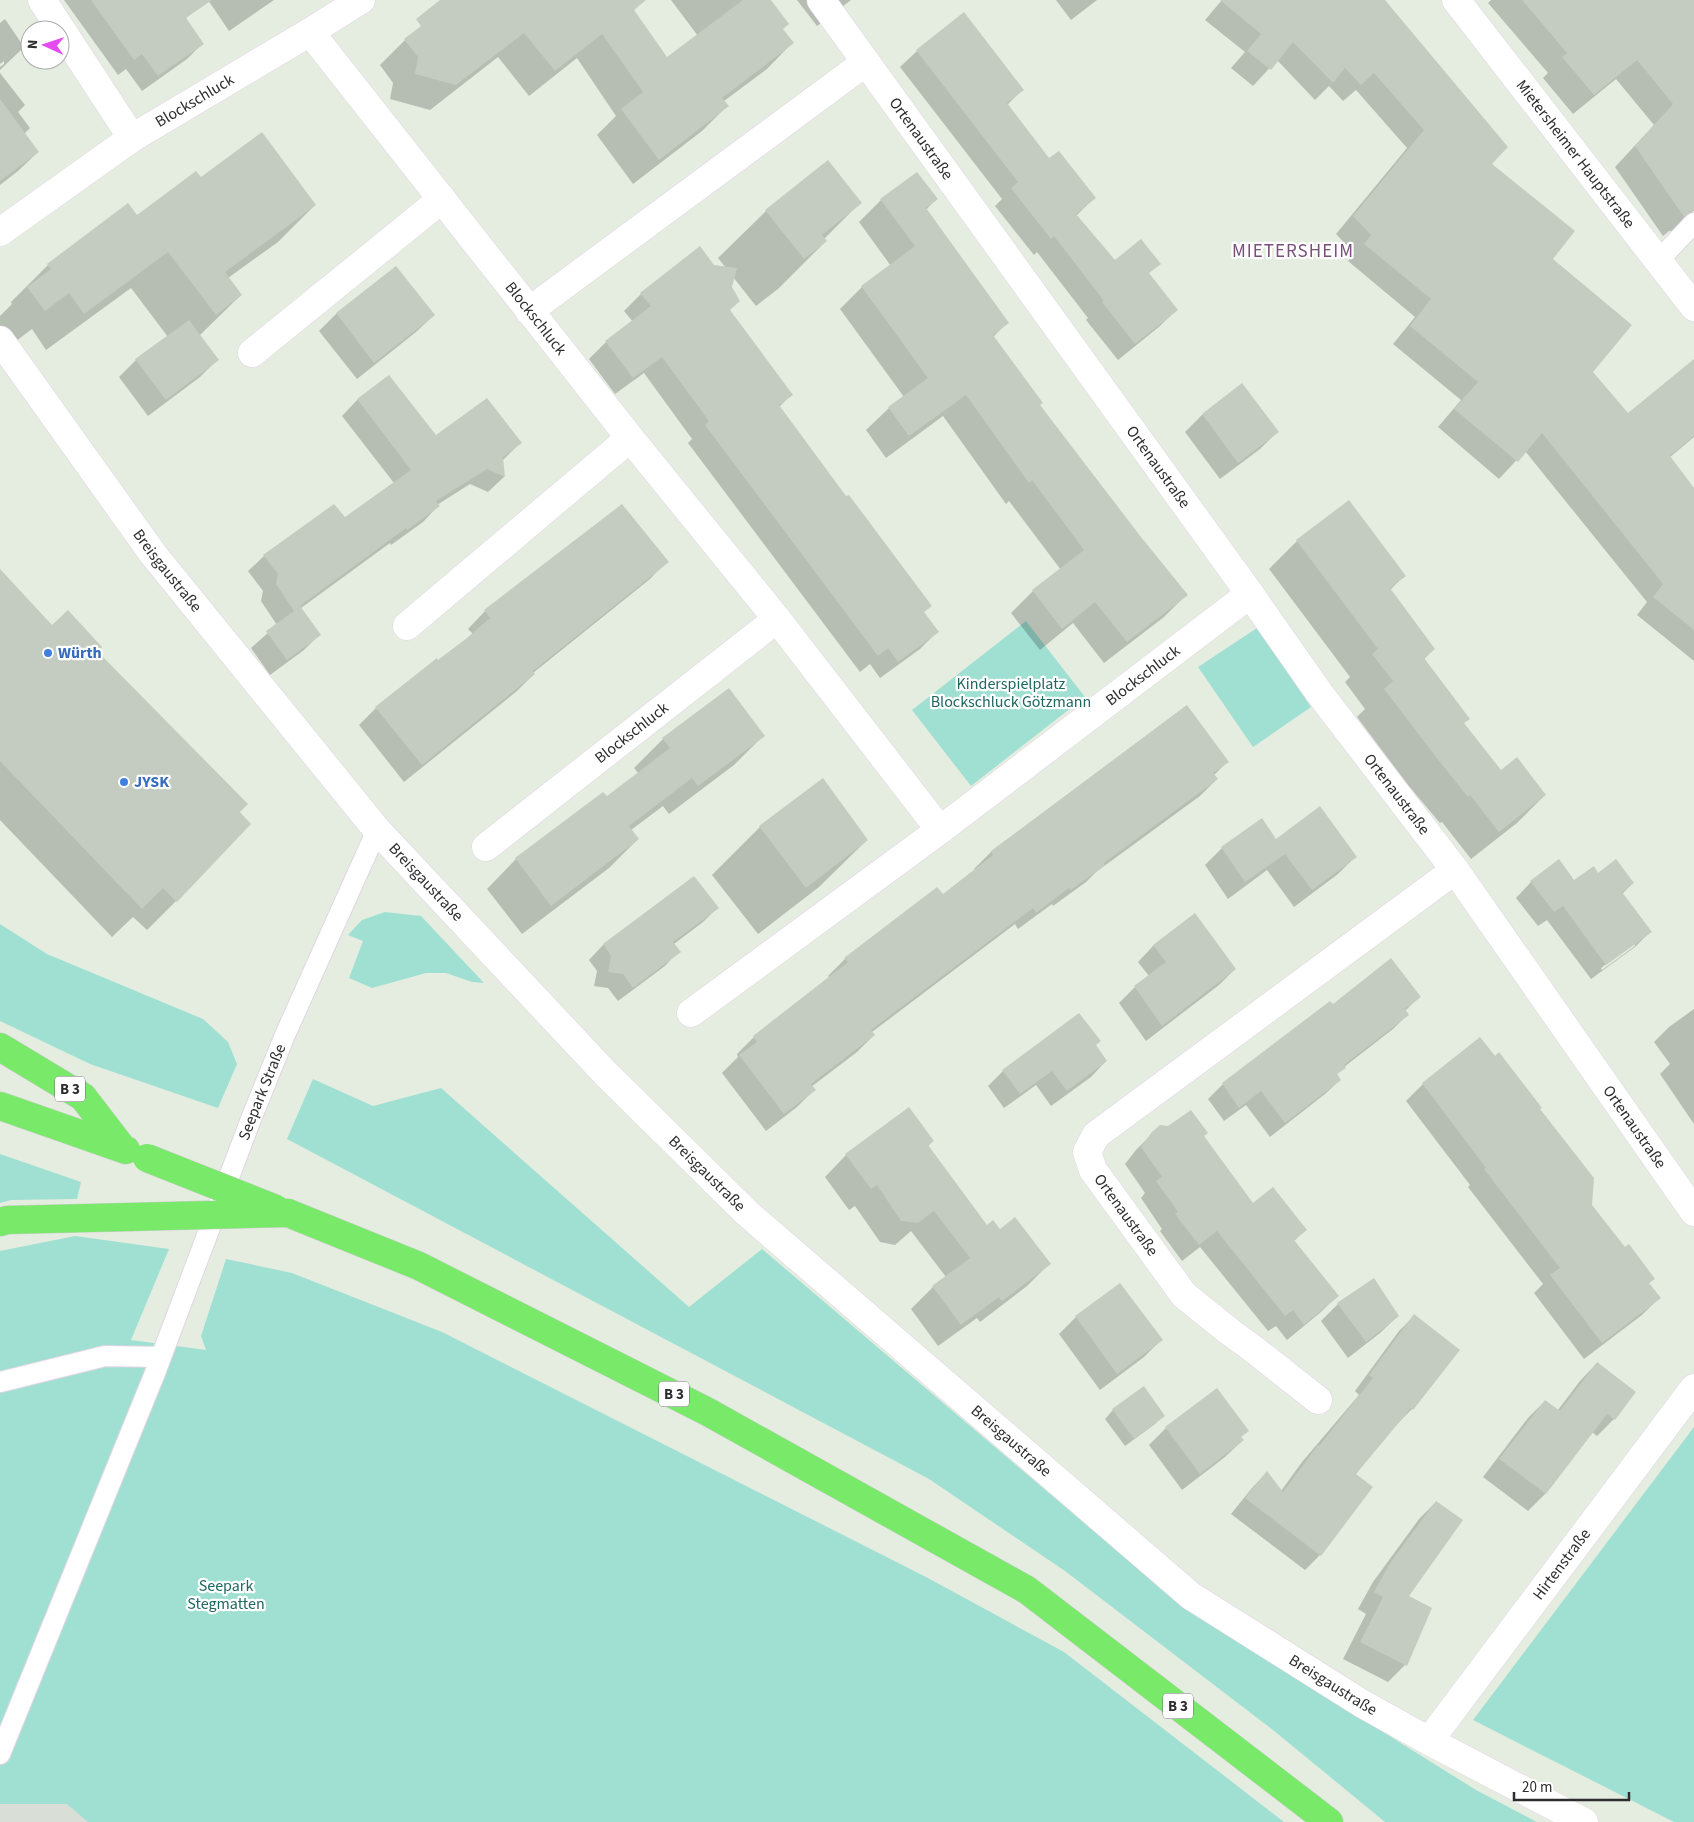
<svg xmlns="http://www.w3.org/2000/svg" width="1694" height="1822" viewBox="0 0 1694 1822" font-family="'Source Sans 3',sans-serif">
	<style>
		.green { fill: #a0e0d2 }
		.plaza { fill: #d9ded7 }
		.shadow { fill: #0003; fill-rule: evenodd }
		.building { fill: #c4ccc2 }
		.lines { fill: none; stroke-linecap: round; stroke-linejoin: round }
		.lane-casing { stroke: #e3d5e4; stroke-width: 22 }
		.street-casing { stroke: #e3d5e4; stroke-width: 29 }
		.primary-casing { stroke: #cdcdcd; stroke-width: 29 }
		.lane { stroke: #fff; stroke-width: 20 }
		.street { stroke: #fff; stroke-width: 28 }
		.primary { stroke: #78e969; stroke-width: 28 }
		.primary-bridge-casing { stroke: #cdcdcd; stroke-width: 29; stroke-linecap: butt }
		.primary-bridge { stroke: #78e969; stroke-width: 28 }
		.shop-dot { fill: #3f7fe0; stroke: #fff; stroke-width: 2 }
		.labels { text-anchor: middle; dominant-baseline: central; stroke-width: 4.5; stroke-linejoin: round; paint-order: stroke }
		.shield { fill: #fff; stroke: #6c6c6c; stroke-width: 1 }
		.shield-label { font-size: 15px; font-weight: bold; fill: #2d2d2d }
		.street-label { font-size: 16px; fill: #2d2d2d; stroke: #fff }
		.shop-label { font-size: 16px; font-weight: bold; fill: #366cbe; stroke: #fff; text-anchor: start }
		.park-label { font-size: 16px; fill: #1f6761; stroke: #fff }
		.quarter-label { font-size: 19px; letter-spacing: 1px; fill: #794f7b; stroke: #fff }
	</style>
	<rect width="100%" height="100%" fill="#e4ede0"/>
	<path class="green" d="M 1026,621 L 1085,697 L 971,786 L 912,710 Z
		M 1257,628 L 1311,707 L 1253,747 L 1198,667 Z
		M 385,912 L 421,916 L 484,983 L 472,982 L 446,973 L 426,973 L 372,988 L 349,978 L 363,941 L 348,935 L 362,920 Z
		M 0,924 L 47,954 L 203,1019 L 228,1042 L 237,1064 L 218,1108 L 90,1064 L 0,1021 Z
		M 313,1079 L 373,1106 L 441,1088 L 689,1307 L 762,1249 L 1184,1608 L 1476,1790 L 1537,1822 L 1385,1822 L 1273,1730 L 1065,1571 L 929,1479 L 287,1139 Z
		M 0,1154 L 81,1182 L 77,1199 L 11,1200 L 0,1203 Z
		M 75,1236 L 169,1249 L 131,1340 L 206,1350 L 201,1336 L 226,1259 L 292,1273 L 442,1332 L 926,1577 L 1064,1652 L 1284,1822 L 0,1822 L 0,1251 Z
		M 1694,1427 L 1694,1822 L 1674,1822 L 1473,1720 Z"/>
	<path class="plaza" d="M 0,1804 L 67,1804 L 88,1822 L 0,1822 Z"/>
	<path class="shadow" d="M 64,0 L 181,0 L 191,13 L 185,19 L 202,44 L 187,59 L 142,91 L 126,69 L 118,75 Z
		M 208,0 L 274,0 L 229,31 Z
		M 454,0 L 613,0 L 666,59 L 698,36 L 671,0 L 764,0 L 782,30 L 792,43 L 767,69 L 724,101 L 727,106 L 702,131 L 633,184 L 597,135 L 616,116 L 577,58 L 529,96 L 498,57 L 430,110 L 390,99 L 393,83 L 380,65 L 405,40 Z
		M 797,0 L 851,0 L 817,26 Z
		M 1056,0 L 1097,0 L 1071,20 Z
		M 1222,0 L 1383,0 L 1551,259 L 1591,372 L 1627,415 L 1694,384 L 1694,437 L 1669,458 L 1694,490 L 1694,661 L 1637,615 L 1647,602 L 1525,451 L 1499,479 L 1438,427 L 1461,400 L 1393,344 L 1415,317 L 1348,261 L 1354,253 L 1336,234 L 1407,148 L 1356,90 L 1343,101 L 1329,86 L 1315,100 L 1277,60 L 1253,86 L 1231,68 L 1245,52 L 1205,20 Z
		M 1491,0 L 1694,0 L 1694,210 L 1673,231 L 1669,231 L 1663,236 L 1615,167 L 1654,125 L 1616,79 L 1573,114 L 1543,78 L 1548,73 L 1488,3 Z
		M 5,19 L 24,47 L 0,70 L 0,67 L 4,64 L 4,61 L 0,64 L 0,23 Z
		M 917,51 L 1022,90 L 1007,105 L 1049,160 L 1094,198 L 1076,216 L 1115,262 L 1159,263 L 1148,274 L 1176,310 L 1160,326 L 1118,360 L 1086,320 L 1088,318 L 1037,252 L 1034,255 L 995,206 L 1002,199 L 900,67 Z
		M 0,73 L 25,105 L 18,112 L 30,128 L 24,134 L 38,152 L 18,171 L 0,185 Z
		M 917,174 L 936,199 L 926,210 L 1008,322 L 993,337 L 1039,405 L 1140,538 L 1186,595 L 1164,617 L 1104,663 L 1073,623 L 1040,650 L 1011,613 L 1033,591 L 1061,570 L 1009,501 L 1006,504 L 943,416 L 886,458 L 866,430 L 889,408 L 904,397 L 840,309 L 862,287 L 891,266 L 859,222 L 881,200 Z
		M 201,179 L 315,205 L 278,242 L 228,278 L 241,295 L 199,336 L 217,360 L 200,377 L 148,416 L 119,377 L 136,360 L 168,337 L 131,288 L 46,350 L 32,329 L 8,347 L 0,337 L 0,316 L 12,304 L 11,302 L 48,265 Z
		M 860,203 L 824,239 L 826,241 L 778,289 L 756,306 L 733,277 L 729,311 L 791,395 L 779,407 L 937,632 L 920,649 L 880,678 L 870,664 L 860,672 L 688,443 L 692,439 L 644,373 L 615,394 L 589,359 L 606,342 L 633,322 L 624,311 L 641,294 L 713,266 L 726,268 L 718,258 L 766,211 Z
		M 396,267 L 434,315 L 416,332 L 357,379 L 319,331 L 336,314 Z
		M 388,376 L 436,436 L 520,443 L 502,461 L 504,477 L 488,492 L 470,484 L 437,505 L 438,506 L 423,522 L 391,545 L 390,543 L 301,608 L 320,634 L 304,650 L 270,675 L 251,648 L 277,625 L 261,601 L 263,591 L 248,571 L 264,556 L 334,506 L 345,519 L 394,483 L 342,416 L 357,400 Z
		M 1241,385 L 1277,432 L 1260,449 L 1220,479 L 1185,432 L 1202,415 Z
		M 1349,502 L 1404,576 L 1390,590 L 1434,649 L 1423,660 L 1463,724 L 1501,772 L 1545,795 L 1517,823 L 1471,859 L 1442,822 L 1440,823 L 1408,785 L 1357,717 L 1365,709 L 1345,682 L 1350,677 L 1269,569 L 1297,541 Z
		M 667,561 L 650,579 L 533,673 L 534,674 L 517,691 L 404,782 L 359,725 L 376,708 L 473,634 L 468,629 L 485,611 Z
		M 0,571 L 52,627 L 96,652 L 239,812 L 176,901 L 147,930 L 133,917 L 112,937 L 0,820 Z
		M 1186,706 L 1227,762 L 1214,775 L 1217,779 L 1200,796 L 1096,872 L 1086,882 L 1053,906 L 1052,904 L 1018,929 L 1015,924 L 872,1032 L 874,1035 L 857,1052 L 811,1087 L 814,1090 L 797,1107 L 766,1131 L 722,1073 L 738,1057 L 737,1054 L 754,1037 L 830,978 L 828,976 L 845,959 L 943,896 L 975,870 L 974,869 L 991,852 Z
		M 763,736 L 734,765 L 669,814 L 663,806 L 631,830 L 638,839 L 609,868 L 522,934 L 487,889 L 516,859 L 607,798 L 639,774 L 634,768 L 663,739 Z
		M 823,780 L 867,840 L 819,887 L 758,934 L 712,875 L 760,827 Z
		M 1276,840 L 1355,857 L 1338,874 L 1294,907 L 1267,870 L 1228,899 L 1205,865 L 1222,848 Z
		M 1559,861 L 1574,882 L 1598,874 L 1633,883 L 1622,894 L 1650,932 L 1635,947 L 1591,979 L 1547,920 L 1538,926 L 1516,898 L 1531,882 ZM 1635,943 L 1635,946 L 1602,970 L 1601,968 Z
		M 694,877 L 717,908 L 703,922 L 674,944 L 679,951 L 665,966 L 618,1001 L 608,988 L 594,986 L 597,971 L 589,960 L 603,945 Z
		M 1194,915 L 1235,969 L 1219,985 L 1146,1041 L 1119,1003 L 1135,987 L 1149,976 L 1138,962 L 1153,946 Z
		M 1419,997 L 1405,1011 L 1408,1014 L 1393,1029 L 1344,1067 L 1336,1075 L 1340,1080 L 1325,1094 L 1270,1137 L 1246,1105 L 1224,1121 L 1208,1099 L 1223,1084 L 1332,1006 Z
		M 1694,1009 L 1694,1124 L 1660,1074 L 1670,1064 L 1654,1042 L 1669,1027 Z
		M 1480,1039 L 1591,1206 L 1625,1249 L 1654,1279 L 1648,1284 L 1659,1298 L 1642,1315 L 1584,1359 L 1534,1293 L 1543,1284 L 1468,1187 L 1470,1185 L 1406,1101 L 1423,1084 Z
		M 1106,1061 L 1091,1077 L 1051,1106 L 1036,1085 L 1004,1108 L 988,1086 L 1003,1071 Z
		M 1153,1133 L 1202,1137 L 1253,1205 L 1305,1230 L 1293,1242 L 1337,1296 L 1321,1312 L 1287,1340 L 1276,1326 L 1268,1331 L 1200,1247 L 1182,1261 L 1160,1231 L 1162,1229 L 1141,1198 L 1145,1193 L 1125,1164 L 1136,1150 Z
		M 933,1141 L 928,1146 L 987,1227 L 999,1231 L 1049,1264 L 1027,1286 L 980,1322 L 977,1318 L 938,1346 L 911,1309 L 933,1287 L 946,1277 L 911,1231 L 895,1245 L 880,1242 L 855,1206 L 849,1210 L 825,1177 L 846,1155 Z
		M 1338,1304 L 1398,1316 L 1380,1333 L 1348,1358 L 1321,1321 Z
		M 1414,1316 L 1412,1409 L 1397,1424 L 1355,1474 L 1320,1555 L 1305,1570 L 1231,1514 L 1252,1488 L 1267,1472 L 1281,1491 L 1302,1462 L 1359,1395 L 1355,1391 L 1399,1331 Z
		M 1076,1317 L 1161,1340 L 1144,1357 L 1100,1390 L 1059,1334 Z
		M 1597,1363 L 1614,1419 L 1597,1436 L 1592,1432 L 1545,1494 L 1528,1511 L 1483,1477 L 1528,1418 L 1545,1401 L 1558,1410 L 1580,1381 Z
		M 1113,1410 L 1163,1416 L 1155,1424 L 1125,1446 L 1105,1419 Z
		M 1166,1428 L 1240,1437 L 1243,1440 L 1225,1457 L 1182,1490 L 1149,1445 Z
		M 1436,1502 L 1407,1596 L 1405,1665 L 1388,1682 L 1343,1659 L 1366,1614 L 1358,1609 L 1373,1582 L 1419,1519 Z"/>
	<path class="building" d="M 91,0 L 212,0 L 186,18 L 204,44 L 158,76 L 142,54 L 134,60 Z
		M 440,0 L 646,0 L 634,10 L 667,57 L 743,0 L 771,0 L 789,24 L 783,29 L 794,43 L 722,98 L 729,106 L 659,160 L 621,109 L 643,92 L 602,34 L 555,71 L 524,33 L 456,85 L 415,74 L 418,57 L 404,39 L 421,26 L 416,19 Z
		M 1220,0 L 1385,0 L 1508,147 L 1492,164 L 1575,231 L 1553,259 L 1632,325 L 1593,372 L 1628,413 L 1694,359 L 1694,436 L 1670,456 L 1694,488 L 1694,630 L 1653,597 L 1663,584 L 1542,433 L 1518,462 L 1454,409 L 1478,382 L 1410,326 L 1431,299 L 1364,244 L 1371,235 L 1353,216 L 1424,130 L 1374,73 L 1361,85 L 1345,68 L 1333,83 L 1293,42 L 1271,70 L 1247,51 L 1261,34 Z
		M 1522,0 L 1694,0 L 1694,211 L 1690,212 L 1684,217 L 1635,146 L 1673,104 L 1637,60 L 1594,95 L 1562,57 L 1567,53 Z
		M 964,12 L 1024,90 L 1007,103 L 1049,158 L 1059,151 L 1096,198 L 1076,214 L 1115,260 L 1141,239 L 1161,264 L 1149,273 L 1178,310 L 1135,344 L 1102,302 L 1104,301 L 1054,236 L 1051,239 L 1011,188 L 1018,182 L 916,50 Z
		M 0,99 L 39,152 L 0,181 Z
		M 262,132 L 316,205 L 225,272 L 242,295 L 216,315 L 168,252 L 84,314 L 69,293 L 45,311 L 27,287 L 51,269 L 47,264 L 128,203 L 137,215 L 196,171 L 201,177 Z
		M 828,160 L 862,203 L 822,235 L 827,241 L 804,259 L 765,210 Z
		M 917,172 L 938,199 L 926,208 L 1009,323 L 993,335 L 1043,403 L 1040,405 L 1141,537 L 1188,595 L 1127,642 L 1095,602 L 1062,629 L 1032,590 L 1084,550 L 1032,480 L 1029,483 L 966,395 L 909,436 L 888,407 L 928,378 L 861,286 L 915,246 L 880,199 Z
		M 700,246 L 714,265 L 737,268 L 732,287 L 740,301 L 730,310 L 793,395 L 779,405 L 846,496 L 849,495 L 932,606 L 924,612 L 939,632 L 898,662 L 888,648 L 878,656 L 705,425 L 709,421 L 662,357 L 633,378 L 605,341 L 651,306 L 640,293 Z
		M 396,266 L 435,315 L 374,363 L 336,313 Z
		M 189,320 L 219,360 L 166,400 L 135,359 Z
		M 389,375 L 436,435 L 487,398 L 522,443 L 503,457 L 505,477 L 487,469 L 436,501 L 440,506 L 407,530 L 406,528 L 300,606 L 321,635 L 287,660 L 266,631 L 294,611 L 276,584 L 278,574 L 263,555 L 334,504 L 345,517 L 411,470 L 357,399 Z
		M 1242,383 L 1279,432 L 1238,463 L 1202,414 Z
		M 1349,500 L 1406,576 L 1390,588 L 1435,649 L 1424,658 L 1470,719 L 1464,723 L 1501,770 L 1517,757 L 1546,795 L 1499,832 L 1470,795 L 1468,797 L 1436,757 L 1384,689 L 1393,681 L 1372,654 L 1378,649 L 1296,540 Z
		M 622,504 L 669,562 L 533,671 L 535,674 L 422,765 L 375,707 L 437,658 L 438,660 L 467,638 L 490,618 L 484,610 Z
		M 0,569 L 52,625 L 68,610 L 102,647 L 98,652 L 248,804 L 240,812 L 251,824 L 177,902 L 163,888 L 142,909 L 0,761 Z
		M 729,688 L 765,736 L 698,786 L 692,778 L 629,826 L 639,839 L 551,906 L 515,858 L 603,792 L 607,796 L 670,748 L 662,738 Z
		M 1187,705 L 1229,762 L 1213,773 L 1218,779 L 1104,863 L 1105,865 L 1071,890 L 1069,888 L 1036,913 L 1033,908 L 871,1030 L 875,1035 L 811,1084 L 816,1090 L 784,1114 L 739,1055 L 757,1042 L 753,1036 L 848,962 L 844,958 L 937,887 L 943,894 L 993,855 L 991,851 Z
		M 823,778 L 868,840 L 806,888 L 759,826 Z
		M 1320,806 L 1357,857 L 1312,890 L 1285,854 L 1245,882 L 1221,847 L 1262,818 L 1276,839 Z
		M 1559,859 L 1574,880 L 1594,866 L 1598,873 L 1616,859 L 1634,883 L 1622,892 L 1652,932 L 1606,965 L 1563,906 L 1554,912 L 1530,881 Z
		M 694,876 L 719,908 L 673,942 L 681,952 L 633,988 L 623,974 L 608,972 L 611,956 L 603,944 Z
		M 1195,913 L 1236,969 L 1162,1026 L 1134,986 L 1166,962 L 1153,945 Z
		M 1391,958 L 1421,997 L 1405,1009 L 1409,1015 L 1344,1065 L 1346,1068 L 1337,1074 L 1341,1080 L 1285,1123 L 1261,1091 L 1239,1108 L 1222,1083 L 1330,1001 L 1333,1004 Z
		M 1079,1013 L 1101,1041 L 1096,1045 L 1107,1061 L 1067,1091 L 1052,1071 L 1020,1094 L 1002,1070 Z
		M 1480,1037 L 1495,1056 L 1499,1052 L 1542,1108 L 1540,1109 L 1594,1178 L 1592,1205 L 1625,1247 L 1629,1244 L 1655,1279 L 1649,1283 L 1661,1298 L 1602,1343 L 1550,1275 L 1560,1268 L 1484,1169 L 1486,1168 L 1422,1083 Z
		M 909,1107 L 934,1141 L 928,1145 L 987,1225 L 993,1220 L 1000,1229 L 1015,1217 L 1051,1264 L 1002,1301 L 999,1297 L 961,1325 L 932,1286 L 970,1258 L 934,1211 L 918,1223 L 901,1221 L 877,1185 L 871,1189 L 845,1154 Z
		M 1191,1110 L 1208,1133 L 1204,1136 L 1253,1203 L 1273,1187 L 1307,1230 L 1294,1240 L 1339,1296 L 1304,1325 L 1293,1310 L 1285,1316 L 1217,1231 L 1199,1245 L 1175,1214 L 1178,1212 L 1156,1181 L 1162,1177 L 1141,1147 L 1152,1132 L 1160,1125 L 1168,1126 Z
		M 1374,1278 L 1399,1316 L 1366,1342 L 1337,1303 Z
		M 1120,1283 L 1163,1340 L 1117,1374 L 1075,1316 Z
		M 1414,1314 L 1460,1350 L 1413,1410 L 1411,1408 L 1356,1474 L 1373,1487 L 1321,1556 L 1245,1498 L 1267,1471 L 1283,1492 L 1318,1445 L 1319,1446 L 1373,1378 L 1369,1375 Z
		M 1597,1362 L 1636,1392 L 1615,1420 L 1607,1414 L 1546,1494 L 1499,1459 L 1545,1400 L 1560,1411 Z
		M 1144,1386 L 1165,1416 L 1134,1439 L 1112,1409 Z
		M 1217,1388 L 1249,1431 L 1241,1437 L 1244,1440 L 1200,1474 L 1165,1427 Z
		M 1436,1501 L 1463,1520 L 1409,1596 L 1432,1608 L 1407,1666 L 1360,1642 L 1383,1597 L 1374,1592 L 1390,1563 Z"/>
	<g class="lines">
		<g class="lane-casing">
			<g id="lane">
				<path d="M 1658,261 L 1694,223"/>
				<path d="M 0,1382 L 105,1356 L 161,1357"/>
				<path id="s1" d="M 0,1754 L 155,1373 L 251,1119 L 285,1035 L 377,830"/>
			</g>
		</g>
		<g class="street-casing">
			<g id="street">
				<path d="M 42,0 L 132,138"/>
				<path id="s2" d="M 821,0 L 1250,594 L 1320,694 L 1455,870 L 1694,1212"/>
				<path id="s3" d="M 1456,0 L 1694,307"/>
				<path d="M 310,32 L 361,0"/>
				<path id="s4" d="M 0,232 L 132,138 L 310,32 L 630,438 L 777,619 L 940,830"/>
				<path d="M 529,311 L 866,62"/>
				<path id="s5" d="M 0,340 L 153,554 L 377,830 L 605,1073 L 747,1213 L 1191,1596 L 1361,1703 L 1429,1741 L 1584,1822"/>
				<path d="M 252,353 L 442,199"/>
				<path d="M 407,626 L 630,438"/>
				<path id="s6" d="M 486,847 L 777,619"/>
				<path id="s7" d="M 691,1013 L 940,830 L 1250,594"/>
				<path d="M 1318,1400 L 1252,1348 L 1230,1332 L 1184,1295 L 1093,1170 L 1087,1152 L 1096,1135 L 1455,870"/>
				<path id="s8" d="M 1429,1741 L 1694,1388"/>
			</g>
		</g>
		<g class="primary-casing">
			<path id="primary" d="M 0,1047 L 83,1097 L 123,1149
				M 0,1106 L 126,1150
				M 288,1213 L 419,1266 L 708,1412 L 1027,1590 L 1329,1822
				M 0,1222 L 7,1220 L 130,1217"/>
		</g>
		<use href="#lane" class="lane"/>
		<use href="#street" class="street"/>
		<use href="#primary" class="primary"/>
		<g class="primary-bridge-casing">
			<path id="primary-bridge" d="M 147,1158 L 276,1209
				M 130,1217 L 288,1213"/>
		</g>
		<use href="#primary-bridge" class="primary-bridge"/>
	</g>
	<g class="shop-dot">
		<circle cx="48" cy="653" r="5"/>
		<circle cx="124" cy="782" r="5"/>
	</g>
	<g class="labels">
		<g class="shield">
			<rect x="55" y="1076.5" width="30" height="25" rx="4"/>
			<rect x="659" y="1381.5" width="30" height="25" rx="4"/>
			<rect x="1163" y="1693.5" width="30" height="25" rx="4"/>
		</g>
		<g class="shield-label">
			<text x="70" y="1089">B 3</text>
			<text x="674" y="1394">B 3</text>
			<text x="1178" y="1706">B 3</text>
		</g>
		<g class="street-label">
			<text stroke="none"><textPath href="#s4" startOffset="235">Blockschluck</textPath></text>
			<text stroke="none"><textPath href="#s2" startOffset="171">Ortenaustraße</textPath></text>
			<text stroke="none"><textPath href="#s3" startOffset="195">Mietersheimer Hauptstraße</textPath></text>
			<text stroke="none"><textPath href="#s4" startOffset="734">Blockschluck</textPath></text>
			<text stroke="none"><textPath href="#s2" startOffset="576">Ortenaustraße</textPath></text>
			<text stroke="none"><textPath href="#s5" startOffset="285">Breisgaustraße</textPath></text>
			<text stroke="none"><textPath href="#s7" startOffset="564">Blockschluck</textPath></text>
			<text stroke="none"><textPath href="#s6" startOffset="185">Blockschluck</textPath></text>
			<text stroke="none"><textPath href="#s2" startOffset="981">Ortenaustraße</textPath></text>
			<text stroke="none"><textPath href="#s5" startOffset="690">Breisgaustraße</textPath></text>
			<text stroke="none"><textPath href="#s1" startOffset="712">Seepark Straße</textPath></text>
			<text stroke="none"><textPath href="#s2" startOffset="1390">Ortenaustraße</textPath></text>
			<text stroke="none"><textPath href="#s5" startOffset="1095">Breisgaustraße</textPath></text>
			<text transform="translate(1126 1215) rotate(54)">Ortenaustraße</text>
			<text stroke="none"><textPath href="#s5" startOffset="1500">Breisgaustraße</textPath></text>
			<text stroke="none"><textPath href="#s8" startOffset="221">Hirtenstraße</textPath></text>
			<text stroke="none"><textPath href="#s5" startOffset="1905">Breisgaustraße</textPath></text>
		</g>
		<g class="shop-label">
			<text x="58" y="653">Würth</text>
			<text x="134" y="782">JYSK</text>
		</g>
		<g class="park-label">
			<text x="1011" y="684">Kinderspielplatz<tspan x="1011" dy="18">Blockschluck Götzmann</tspan></text>
			<text x="226" y="1586">Seepark<tspan x="226" dy="18">Stegmatten</tspan></text>
		</g>
		<g class="quarter-label">
			<text x="1293" y="251">MIETERSHEIM</text>
		</g>
	</g>
	<g transform="translate(45 45) rotate(273)"><circle r="24" fill="#ffffff" stroke="#ababab"/>
	<path d="M0-4L9 19L0 12L-9 19Z" fill="#e54af0"/>
	<text y="-8" font-size="14" font-weight="bold" text-anchor="middle" fill="#2d2d2d">N</text>
	</g>
	<path d="M1514 1792v8h115v-8" fill="none" stroke="#2d2d2d" stroke-width="2.5"/>
	<text x="1522" y="1792" font-size="15" fill="#2d2d2d" stroke="#ffffff" stroke-width="4" paint-order="stroke">20 m</text>
</svg>
